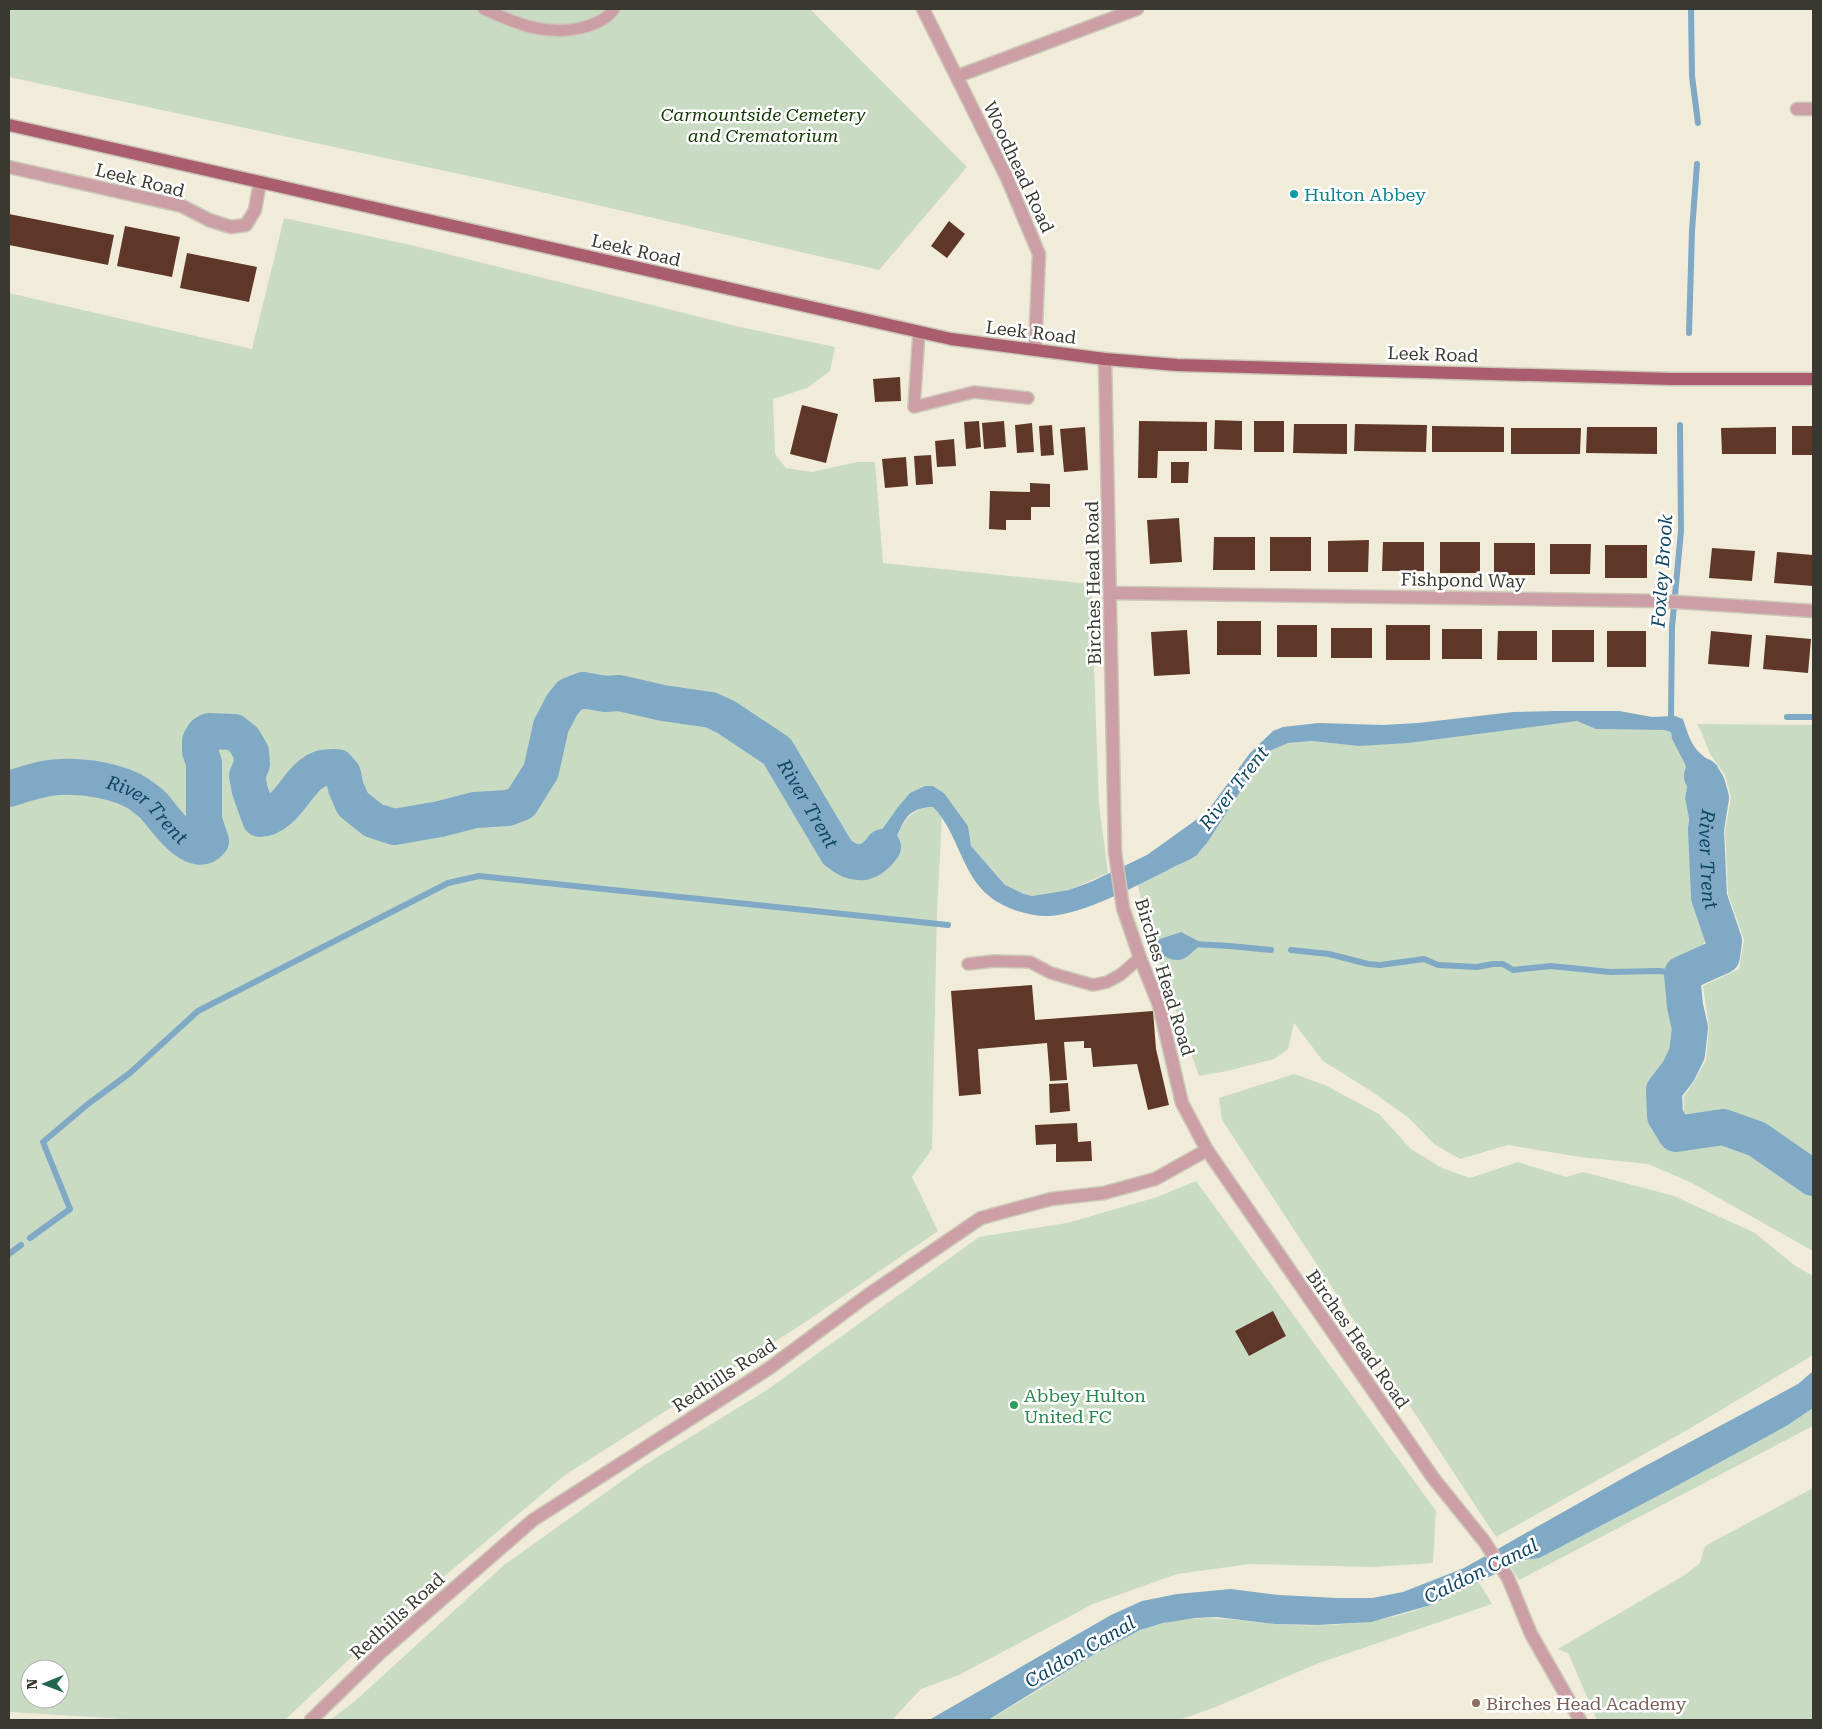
<svg xmlns="http://www.w3.org/2000/svg" width="1822" height="1729" viewBox="0 0 1822 1729" font-family="'Roboto Serif',serif">
	<style>
		.green { fill: #c9dbc3; fill-rule: evenodd }
		.water { fill: #7fa9c4 }
		.lines { fill: none; stroke-linecap: round; stroke-linejoin: round }
		.stream { stroke: #7fa9c4; stroke-width: 6 }
		.river { stroke: #7fa9c4; stroke-width: 36 }
		.building { fill: #5e3728 }
		.service-casing { stroke: #ccc8b8; stroke-width: 14 }
		.minor-casing { stroke: #ccc8b8; stroke-width: 15 }
		.tertiary-casing { stroke: #ccc8b8; stroke-width: 15 }
		.primary-casing { stroke: #ccc8b8; stroke-width: 15 }
		.service { stroke: #cc9fa7; stroke-width: 11 }
		.minor { stroke: #cc9fa7; stroke-width: 12 }
		.tertiary { stroke: #cc9fa7; stroke-width: 12 }
		.primary { stroke: #aa5d6e; stroke-width: 12 }
		.culture-dot { fill: #0f9aa8; stroke: #fff; stroke-width: 2 }
		.leisure-dot { fill: #2e9e5b; stroke: #fff; stroke-width: 2 }
		.education-dot { fill: #8d6e63; stroke: #fff; stroke-width: 2 }
		.labels { text-anchor: middle; dominant-baseline: central; stroke-width: 5; stroke-linejoin: round; paint-order: stroke }
		.park-label { font-size: 18px; font-style: italic; fill: #123600; stroke: #fff }
		.street-label { font-size: 18px; fill: #3a3931; stroke: #fff }
		.culture-label { font-size: 18px; fill: #0d838f; stroke: #fff; text-anchor: start }
		.leisure-label { font-size: 18px; fill: #27864d; stroke: #fff; text-anchor: start }
		.education-label { font-size: 18px; fill: #785e54; stroke: #fff; text-anchor: start }
		.water-label { font-size: 19px; font-style: italic; fill: #0f4662; stroke: #fff }
	</style>
	<rect width="100%" height="100%" fill="#f1ecda"/>
	<path class="green" d="M 9,9 L 810,9 L 967,167 L 879,270 L 501,183 L 9,77 Z
		M 284,218 L 411,245 L 740,327 L 835,347 L 830,371 L 807,388 L 773,399 L 775,454 L 786,468 L 812,472 L 857,462 L 875,462 L 883,563 L 1091,584 L 1099,804 L 1108,873 L 1069,890 L 1032,896 L 1024,894 L 1005,885 L 971,846 L 968,826 L 944,793 L 933,786 L 884,829 L 865,851 L 854,853 L 844,848 L 856,875 C 873,870 887,855 895,840 C 904,822 911,807 933,807 L 942,816 L 937,912 L 932,1149 L 912,1177 L 938,1231 L 804,1323 L 565,1475 L 378,1632 L 285,1720 L 139,1720 L 10,1712 L 9,1711 L 9,293 L 252,349 ZM 30,1669 L 60,1669 L 60,1699 L 30,1699 Z
		M 1577,721 L 1597,729 L 1664,730 L 1671,732 L 1672,739 L 1685,764 L 1689,777 L 1685,798 L 1690,824 L 1689,851 L 1700,910 L 1709,938 L 1696,951 L 1687,953 L 1672,981 L 1676,1033 L 1670,1057 L 1658,1076 L 1653,1126 L 1684,1110 L 1684,1096 L 1694,1082 L 1706,1060 L 1709,1027 L 1703,986 L 1739,969 L 1744,940 L 1728,894 L 1725,830 L 1731,797 L 1725,775 L 1710,754 L 1701,731 L 1697,724 L 1813,725 L 1813,1251 L 1692,1183 L 1648,1164 L 1580,1157 L 1508,1145 L 1460,1159 L 1434,1144 L 1409,1118 L 1371,1091 L 1323,1061 L 1294,1023 L 1288,1049 L 1274,1059 L 1227,1071 L 1199,1076 L 1147,927 L 1138,885 L 1196,855 L 1207,843 L 1265,753 L 1288,743 L 1312,741 L 1359,746 Z
		M 1294,1074 L 1325,1085 L 1379,1114 L 1411,1149 L 1442,1168 L 1470,1178 L 1518,1162 L 1566,1177 L 1583,1172 L 1674,1196 L 1755,1233 L 1794,1265 L 1813,1276 L 1813,1355 L 1689,1429 L 1496,1537 L 1222,1120 L 1219,1098 Z
		M 1196,1181 L 1436,1511 L 1433,1563 L 1373,1567 L 1250,1564 L 1177,1574 L 1093,1604 L 959,1675 L 921,1689 L 892,1720 L 330,1720 L 354,1702 L 504,1565 L 643,1466 L 767,1390 L 979,1237 L 1067,1223 L 1157,1197 Z
		M 1813,1408 L 1813,1426 L 1519,1580 L 1510,1566 C 1524,1560 1537,1559 1551,1552 L 1671,1489 L 1788,1425 Z
		M 1813,1488 L 1813,1720 L 1597,1720 L 1568,1653 L 1558,1649 L 1685,1575 L 1700,1563 L 1705,1546 Z
		M 1478,1581 L 1492,1604 L 1319,1663 L 1213,1708 L 1179,1720 L 988,1720 C 1009,1708 1030,1696 1050,1683 C 1084,1660 1124,1632 1164,1623 C 1205,1614 1233,1620 1274,1624 C 1326,1628 1382,1624 1431,1605 C 1447,1599 1463,1589 1478,1581 Z"/>
	<path class="water" d="M 1557,711 L 1619,711 L 1652,717 L 1675,716 L 1683,719 C 1691,744 1694,752 1717,765 L 1721,781 L 1714,822 L 1690,824 L 1685,798 L 1689,777 L 1685,764 L 1672,739 L 1671,732 L 1664,730 L 1596,729 L 1577,721 L 1408,743 L 1359,746 L 1312,741 L 1288,743 L 1265,753 L 1207,843 C 1203,847 1200,851 1197,855 C 1189,861 1178,864 1170,869 C 1138,885 1084,914 1050,916 C 1030,917 1005,909 989,896 C 961,873 958,832 933,807 C 924,807 915,809 908,816 C 902,823 899,832 895,840 C 884,859 863,884 840,870 L 844,847 L 854,853 L 865,851 L 874,841 L 898,807 L 910,793 L 925,786 L 933,786 L 944,793 L 968,826 L 971,846 L 1005,885 L 1024,894 L 1032,896 L 1069,890 L 1093,881 L 1147,855 L 1207,812 L 1250,753 L 1273,731 L 1283,727 L 1318,723 L 1383,725 L 1418,723 L 1513,712 Z
		M 1181,932 L 1202,943 C 1197,948 1189,956 1183,959 C 1173,963 1160,955 1155,947 L 1157,940 Z
		M 1813,1371 L 1813,1408 L 1788,1425 L 1671,1489 L 1551,1552 L 1539,1558 L 1524,1560 L 1431,1605 L 1371,1622 L 1318,1625 L 1275,1624 L 1217,1617 L 1195,1618 L 1163,1623 L 1140,1630 L 1093,1655 L 988,1720 L 929,1720 L 1111,1615 L 1142,1601 L 1177,1594 L 1231,1589 L 1279,1595 L 1337,1598 L 1372,1598 L 1403,1592 L 1464,1568 L 1634,1472 L 1798,1384 Z"/>
	<g class="lines">
		<path class="stream" d="M 1691,9 L 1692,76 L 1698,123
			M 1689,333 L 1692,231 L 1697,164
			M 1787,717 L 1813,717
			M 1671,719 L 1672,627 L 1681,531 L 1680,425
			M 1194,944 L 1230,946 L 1271,950
			M 1291,950 L 1329,954 L 1368,964 L 1380,965 L 1424,959 L 1438,965 L 1477,967 L 1493,964 L 1503,964 L 1513,970 L 1551,966 L 1610,972 L 1659,971 L 1682,974
			M 30,1238 L 70,1209 L 43,1142 L 88,1104 L 130,1073 L 198,1011 L 448,883 L 479,876 L 948,925
			M 9,1254 L 21,1245"/>
		<g class="river">
			<path id="s1" d="M 1702,776 L 1707,784 L 1711,798 L 1706,829 L 1709,897 L 1724,941 L 1722,956 L 1682,974 L 1685,1006 L 1690,1028 L 1687,1054 L 1678,1072 L 1664,1090 L 1665,1116 L 1676,1134 L 1723,1127 L 1757,1139 L 1813,1178"/>
			<path id="s2" d="M 9,789 C 25,784 44,777 61,777 C 85,776 119,781 139,794 C 144,798 150,802 154,806 C 165,819 194,862 211,841 L 204,820 L 204,763 L 200,751 L 200,741 L 204,734 L 209,731 L 234,732 L 244,740 L 251,752 L 252,764 L 247,776 L 250,791 L 260,819 C 283,819 297,782 314,772 C 321,767 329,767 337,767 L 343,774 L 346,788 L 353,804 L 373,820 L 394,827 L 440,819 L 475,810 L 508,808 L 521,803 L 541,771 L 551,726 L 562,705 L 570,695 L 583,690 L 605,694 L 619,693 L 663,703 L 711,710 L 726,717 L 777,751 L 837,852 C 855,867 869,866 883,847"/>
		</g>
	</g>
	<path class="building" d="M 9,214 L 114,235 L 108,265 L 9,245 Z
		M 949,221 L 965,234 L 947,258 L 931,246 Z
		M 125,226 L 180,237 L 172,277 L 117,266 Z
		M 187,253 L 257,267 L 249,302 L 180,288 Z
		M 900,377 L 901,401 L 875,402 L 873,379 Z
		M 802,405 L 838,414 L 826,463 L 790,454 Z
		M 1215,420 L 1242,421 L 1242,450 L 1214,449 Z
		M 979,421 L 981,447 L 966,449 L 964,422 Z
		M 1004,421 L 1006,447 L 984,449 L 982,423 Z
		M 1139,421 L 1207,422 L 1207,451 L 1158,451 L 1157,478 L 1138,478 Z
		M 1254,421 L 1284,421 L 1284,452 L 1254,452 Z
		M 1032,423 L 1034,452 L 1017,453 L 1015,425 Z
		M 1294,424 L 1347,424 L 1347,454 L 1293,453 Z
		M 1355,424 L 1427,425 L 1426,452 L 1354,451 Z
		M 1052,425 L 1054,455 L 1041,456 L 1039,426 Z
		M 1432,426 L 1504,427 L 1504,452 L 1432,452 Z
		M 1792,426 L 1813,426 L 1813,455 L 1792,455 Z
		M 1085,427 L 1088,470 L 1064,472 L 1060,429 Z
		M 1587,427 L 1657,427 L 1657,454 L 1586,453 Z
		M 1776,427 L 1776,454 L 1722,454 L 1721,428 Z
		M 1511,428 L 1581,428 L 1580,454 L 1511,454 Z
		M 954,439 L 956,466 L 937,467 L 935,441 Z
		M 931,455 L 933,484 L 916,485 L 914,456 Z
		M 906,457 L 908,486 L 885,488 L 882,459 Z
		M 1171,462 L 1189,462 L 1188,483 L 1171,483 Z
		M 1030,483 L 1050,484 L 1050,507 L 1031,507 L 1031,520 L 1006,520 L 1006,530 L 989,529 L 990,491 L 1030,492 Z
		M 1179,518 L 1182,562 L 1150,564 L 1147,520 Z
		M 1214,537 L 1255,537 L 1255,570 L 1213,570 Z
		M 1270,537 L 1311,537 L 1311,571 L 1270,571 Z
		M 1369,540 L 1368,572 L 1328,572 L 1328,541 Z
		M 1383,542 L 1424,542 L 1424,571 L 1382,571 Z
		M 1440,542 L 1480,542 L 1480,573 L 1440,573 Z
		M 1494,543 L 1535,543 L 1535,575 L 1494,575 Z
		M 1550,544 L 1591,544 L 1590,574 L 1550,574 Z
		M 1605,545 L 1647,545 L 1647,578 L 1605,578 Z
		M 1712,548 L 1755,551 L 1752,581 L 1709,578 Z
		M 1777,552 L 1813,555 L 1813,586 L 1774,583 Z
		M 1217,621 L 1261,621 L 1261,655 L 1217,655 Z
		M 1277,625 L 1317,625 L 1317,657 L 1277,657 Z
		M 1386,625 L 1430,625 L 1430,660 L 1386,660 Z
		M 1331,628 L 1372,628 L 1372,658 L 1331,658 Z
		M 1442,629 L 1482,629 L 1482,659 L 1442,659 Z
		M 1187,630 L 1190,674 L 1154,676 L 1151,632 Z
		M 1552,630 L 1594,630 L 1594,662 L 1552,662 Z
		M 1498,631 L 1537,631 L 1537,660 L 1497,660 Z
		M 1607,631 L 1646,631 L 1646,667 L 1607,667 Z
		M 1711,631 L 1752,635 L 1749,667 L 1708,664 Z
		M 1766,635 L 1811,639 L 1808,673 L 1763,669 Z
		M 1032,985 L 1035,1020 L 1153,1011 L 1156,1049 L 1169,1105 L 1148,1110 L 1137,1064 L 1093,1067 L 1091,1048 L 1084,1048 L 1084,1041 L 1064,1042 L 1067,1080 L 1050,1081 L 1047,1043 L 978,1049 L 981,1094 L 959,1096 L 951,991 Z
		M 1068,1083 L 1070,1111 L 1050,1113 L 1049,1084 Z
		M 1077,1123 L 1078,1142 L 1091,1141 L 1092,1161 L 1056,1162 L 1056,1144 L 1036,1145 L 1035,1125 Z
		M 1273,1311 L 1286,1336 L 1249,1356 L 1235,1331 Z"/>
	<g class="lines">
		<g class="service-casing">
			<path id="service" d="M 484,9 C 517,24 545,36 581,28 C 595,24 606,20 614,9
				M 919,332 L 914,407 L 974,392 L 1028,398
				M 968,964 L 994,961 L 1030,962 L 1051,973 L 1093,985 L 1107,982 L 1120,975 L 1140,958"/>
		</g>
		<g class="minor-casing">
			<path id="minor" d="M 923,9 L 1007,178 L 1039,254 L 1035,350
				M 958,76 L 1137,9
				M 1797,109 L 1813,109
				M 9,167 L 182,206 L 209,220 L 231,227 L 246,225 L 255,210 L 260,182
				M 1111,593 L 1661,601 L 1813,611
				M 311,1720 L 380,1653 L 533,1520 L 768,1369 L 868,1295 L 981,1218 L 1051,1199 L 1104,1193 L 1155,1179 L 1207,1150"/>
		</g>
		<g class="tertiary-casing">
			<path id="tertiary" d="M 1105,359 L 1115,852 L 1123,908 L 1140,958 L 1159,1005 L 1182,1103 L 1207,1150 L 1434,1479 L 1484,1541 L 1508,1578 L 1531,1634 L 1580,1720"/>
		</g>
		<g class="primary-casing">
			<path id="primary" d="M 9,125 L 951,339 L 1105,359 L 1177,365 L 1671,379 L 1813,379"/>
		</g>
		<use href="#service" class="service"/>
		<use href="#minor" class="minor"/>
		<use href="#tertiary" class="tertiary"/>
		<use href="#primary" class="primary"/>
	</g>
	<circle class="culture-dot" cx="1294" cy="194" r="5"/>
	<circle class="leisure-dot" cx="1014" cy="1405" r="5"/>
	<circle class="education-dot" cx="1476" cy="1703" r="5"/>
	<g class="labels">
		<g class="park-label">
			<text x="763" y="114">Carmountside Cemetery<tspan x="763" dy="21">and Crematorium</tspan></text>
		</g>
		<g class="street-label">
			<text transform="translate(1019 167) rotate(65)">Woodhead Road</text>
			<text transform="translate(140 180) rotate(14)">Leek Road</text>
			<text transform="translate(636 250) rotate(13)">Leek Road</text>
			<text transform="translate(1031 332) rotate(7)">Leek Road</text>
			<text transform="translate(1433 354) rotate(2)">Leek Road</text>
			<text transform="translate(1463 580) rotate(1)">Fishpond Way</text>
			<text transform="translate(1093 583) rotate(-91)">Birches Head Road</text>
			<text transform="translate(1165 977) rotate(73)">Birches Head Road</text>
			<text transform="translate(1358 1339) rotate(55)">Birches Head Road</text>
			<text transform="translate(724 1375) rotate(-33)">Redhills Road</text>
			<text transform="translate(397 1616) rotate(-42)">Redhills Road</text>
		</g>
		<g class="culture-label">
			<text x="1304" y="194">Hulton Abbey</text>
		</g>
		<g class="leisure-label">
			<text x="1024" y="1395">Abbey Hulton<tspan x="1024" dy="21">United FC</tspan></text>
		</g>
		<g class="education-label">
			<text x="1486" y="1703">Birches Head Academy</text>
		</g>
		<g class="water-label">
			<text transform="translate(1662 571) rotate(-86)">Foxley Brook</text>
			<text transform="translate(1234 788) rotate(-52)">River Trent</text>
			<text stroke="none"><textPath href="#s2" startOffset="1186">River Trent</textPath></text>
			<text stroke="none"><textPath href="#s2" startOffset="150">River Trent</textPath></text>
			<text stroke="none"><textPath href="#s1" startOffset="86">River Trent</textPath></text>
			<text transform="translate(1481 1571) rotate(-26)">Caldon Canal</text>
			<text transform="translate(1080 1652) rotate(-30)">Caldon Canal</text>
		</g>
	</g>
	<rect width="1822" height="1729" fill="none" stroke="#3a3931" stroke-width="20"/>
	<g transform="translate(45 1684) rotate(269)"><circle r="24" fill="#ffffff" stroke="#b0b0ad"/>
	<path d="M0-4L9 19L0 12L-9 19Z" fill="#256553"/>
	<text y="-8" font-size="14" font-weight="bold" text-anchor="middle" fill="#3a3931">N</text>
	</g>
</svg>
